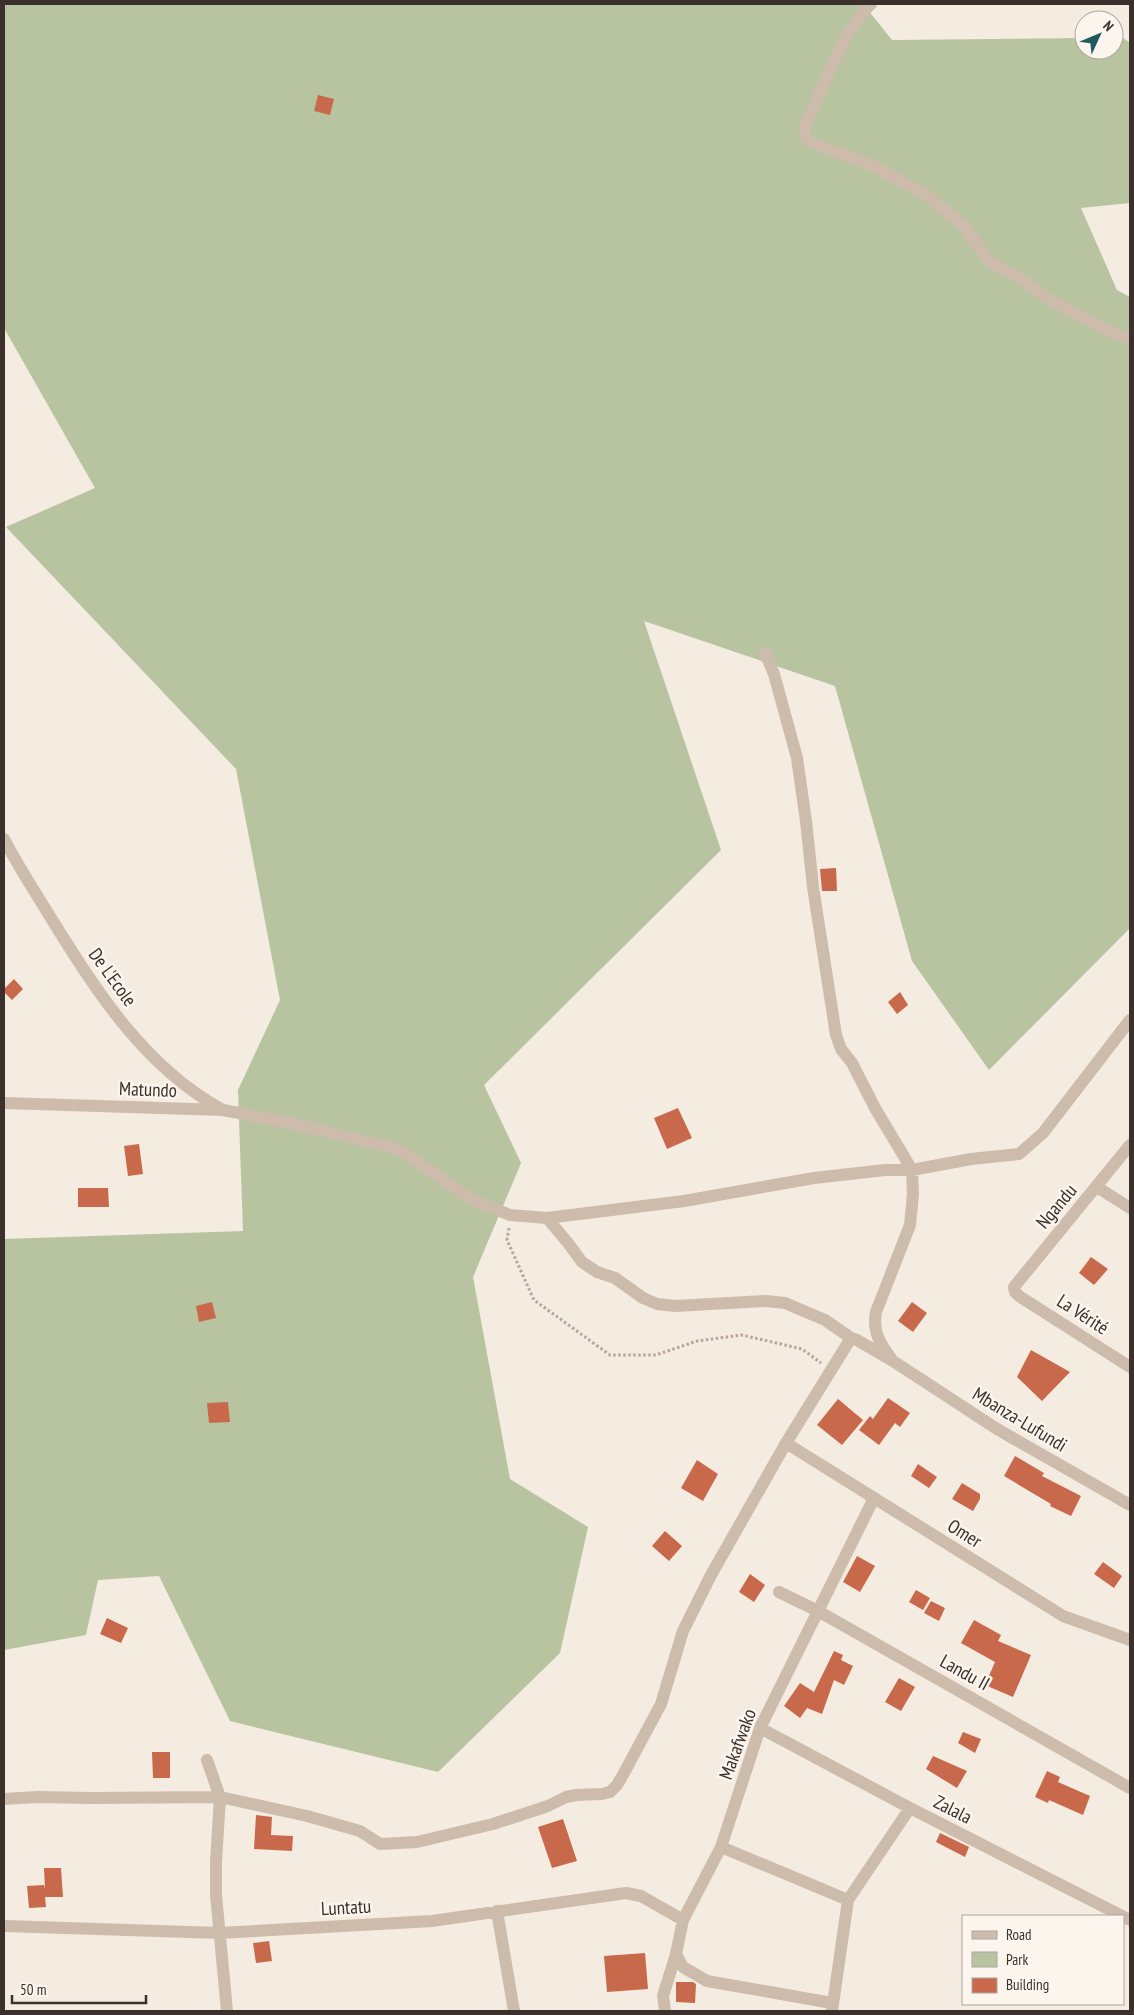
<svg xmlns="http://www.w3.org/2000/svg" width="1134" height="2015" viewBox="0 0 1134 2015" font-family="'PT Sans Narrow',sans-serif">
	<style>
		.green { fill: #b8c4a0 }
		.building { fill: #c8694b }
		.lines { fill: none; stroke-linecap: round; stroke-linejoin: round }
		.path { stroke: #b9a596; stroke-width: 3; stroke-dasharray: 2.5 2.5; stroke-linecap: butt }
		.street { stroke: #cdbbac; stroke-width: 12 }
		.labels { text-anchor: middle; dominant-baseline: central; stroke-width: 5; stroke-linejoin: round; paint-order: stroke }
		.street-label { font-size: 19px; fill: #3b302b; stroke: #fbf5ee }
	</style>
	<rect width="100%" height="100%" fill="#f4ebe1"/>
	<path class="green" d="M 4,4 L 863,4 L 892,40 L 1084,38 L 1084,50 L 1114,50 L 1114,38 L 1123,38 L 1130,43 L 1130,203 L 1081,208 L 1117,290 L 1130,297 L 1130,928 L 989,1070 L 912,961 L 835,686 L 644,621 L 721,850 L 484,1085 L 521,1163 L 473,1277 L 510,1479 L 588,1527 L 560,1653 L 438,1772 L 230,1721 L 159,1576 L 98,1580 L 86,1635 L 4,1650 L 4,1239 L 243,1231 L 238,1090 L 280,1000 L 236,769 L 6,527 L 95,488 L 4,328 Z"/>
	<path class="building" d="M 318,95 L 334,99 L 330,115 L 314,111 Z
		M 836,868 L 837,891 L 822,891 L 820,869 Z
		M 14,979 L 23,989 L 12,1000 L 4,992 L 4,989 Z
		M 900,992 L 908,1005 L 897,1014 L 888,1002 Z
		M 678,1108 L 692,1138 L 667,1149 L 654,1118 Z
		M 139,1144 L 143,1174 L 128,1176 L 124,1146 Z
		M 78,1188 L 108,1188 L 109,1207 L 78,1207 Z
		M 1091,1257 L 1108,1269 L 1094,1285 L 1079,1273 Z
		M 212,1302 L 216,1318 L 199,1322 L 196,1306 Z
		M 912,1302 L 927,1313 L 913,1332 L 898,1321 Z
		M 1031,1350 L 1070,1372 L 1042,1401 L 1017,1377 Z
		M 888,1398 L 910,1413 L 900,1427 L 895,1423 L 879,1445 L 859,1430 L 870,1416 L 873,1419 Z
		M 838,1399 L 863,1420 L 842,1445 L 817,1425 Z
		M 228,1402 L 230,1422 L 209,1423 L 207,1403 Z
		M 1015,1456 L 1044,1473 L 1042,1476 L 1081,1496 L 1071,1516 L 1050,1506 L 1051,1504 L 1004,1476 Z
		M 697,1460 L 718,1474 L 703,1501 L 681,1488 Z
		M 918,1464 L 937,1477 L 929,1488 L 911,1476 Z
		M 962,1483 L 980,1494 L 980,1499 L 973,1511 L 952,1499 Z
		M 665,1531 L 682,1546 L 669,1561 L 652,1546 Z
		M 857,1556 L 875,1566 L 860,1592 L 843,1582 Z
		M 1103,1562 L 1122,1576 L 1114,1588 L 1094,1574 Z
		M 750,1574 L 765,1585 L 754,1602 L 739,1592 Z
		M 916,1590 L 930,1598 L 923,1610 L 909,1602 Z
		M 931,1601 L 945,1608 L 939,1621 L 924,1613 Z
		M 107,1618 L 128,1628 L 121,1643 L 100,1634 Z
		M 974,1620 L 1001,1635 L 998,1641 L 1031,1655 L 1013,1697 L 985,1685 L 995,1662 L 961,1643 Z
		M 834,1651 L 843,1655 L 841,1660 L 853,1666 L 844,1685 L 834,1680 L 822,1714 L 807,1708 L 800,1718 L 784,1706 L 800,1683 L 814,1692 Z
		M 899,1678 L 915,1687 L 901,1711 L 885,1702 Z
		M 963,1732 L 981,1739 L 975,1753 L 958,1743 Z
		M 152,1752 L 170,1752 L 170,1778 L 153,1778 Z
		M 933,1756 L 967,1771 L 957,1788 L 926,1769 Z
		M 1047,1771 L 1060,1777 L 1058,1782 L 1090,1796 L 1083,1815 L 1049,1800 L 1048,1803 L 1035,1797 Z
		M 256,1815 L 272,1817 L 271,1835 L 293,1836 L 292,1851 L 254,1849 Z
		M 563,1819 L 577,1861 L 552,1868 L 538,1827 Z
		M 940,1833 L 969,1847 L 965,1857 L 936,1842 Z
		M 44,1868 L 61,1868 L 63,1897 L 45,1897 L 46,1907 L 29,1908 L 27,1886 L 44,1885 L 45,1889 Z
		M 269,1941 L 272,1961 L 256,1963 L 253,1943 Z
		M 645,1953 L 648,1989 L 607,1992 L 604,1956 Z
		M 676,1982 L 693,1982 L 696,1984 L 695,2003 L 676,2002 Z"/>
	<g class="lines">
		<path class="path" d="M 509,1228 L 507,1240 L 534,1300 L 610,1355 L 656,1355 L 697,1341 L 742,1335 L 802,1349 L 821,1363"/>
		<path class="street" d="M 871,4 C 845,28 822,90 806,123 L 805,134 L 808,141 L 875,167 L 926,195 L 963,225 L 987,259 L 993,264 L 1020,278 L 1042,295 L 1099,326 L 1120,336 L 1130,338
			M 765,653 L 774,674 L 797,758 L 806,821 L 813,887 L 836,1035 L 841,1049 L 852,1063 L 875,1108 L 912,1170 L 913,1194 L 910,1225 L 876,1312 C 872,1333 881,1345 893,1361
			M 4,839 C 18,866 35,892 51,918 C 95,990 145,1067 221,1109
			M 4,1103 L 223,1110 L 290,1123 L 390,1147 L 404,1152 L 460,1192 L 480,1203 L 510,1215 L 547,1218 L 684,1201 L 814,1178 L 885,1170 L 912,1170 L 971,1159 L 1019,1154 L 1043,1133 L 1130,1020
			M 1130,1145 L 1014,1287 L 1015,1292 L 1019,1296 L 1130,1367
			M 1097,1187 L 1130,1208
			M 547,1218 L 568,1243 L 582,1262 L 597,1272 L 615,1278 L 643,1298 L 657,1304 L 675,1306 L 766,1301 L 785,1303 L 825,1320 L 851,1338 L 857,1340 L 893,1361 L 997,1429 L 1130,1505
			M 786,1443 L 1063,1616 L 1130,1640
			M 779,1592 L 818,1611 L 1130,1788
			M 760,1728 L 910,1808 L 1130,1920
			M 207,1760 L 220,1797 L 216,1862 L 216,1895 L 227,2011
			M 4,1799 L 38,1797 L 90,1798 L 220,1797 L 307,1816 L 360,1831 L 380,1844 L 417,1842 L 493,1824 L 548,1806 L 566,1797 L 576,1795 L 602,1794 L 610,1792 L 617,1785 L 624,1773 L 661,1704 L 683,1631 L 711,1575 L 786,1443 L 851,1338
			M 721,1847 L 848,1900
			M 497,1911 L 514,2011
			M 4,1926 L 220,1933 L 432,1921 L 626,1893 L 641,1896 L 683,1920
			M 676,1954 L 683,1967 L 707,1981 L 832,2003
			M 665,2011 L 663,1996 L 676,1954 L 683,1920 L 721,1847 L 760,1728 L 874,1498
			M 832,2011 L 848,1900 L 910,1808"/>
	</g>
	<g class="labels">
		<g class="street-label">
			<text transform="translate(113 977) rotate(54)">De L'Ecole</text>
			<text transform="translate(148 1089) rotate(2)">Matundo</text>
			<text transform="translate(1056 1206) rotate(-50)">Ngandu</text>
			<text transform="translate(1083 1314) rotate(33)">La Vérité</text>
			<text transform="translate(1020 1419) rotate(31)">Mbanza-Lufundi</text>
			<text transform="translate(965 1533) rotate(32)">Omer</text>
			<text transform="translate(965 1672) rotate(29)">Landu II</text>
			<text transform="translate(737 1744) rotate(-70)">Makafwako</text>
			<text transform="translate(953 1809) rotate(27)">Zalala</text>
			<text transform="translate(346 1907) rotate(-3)">Luntatu</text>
		</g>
	</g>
	<rect width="1134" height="2015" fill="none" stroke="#3b302b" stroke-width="10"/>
	<rect x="962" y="1915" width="162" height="90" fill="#fbf5ee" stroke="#aea6a0"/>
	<rect x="972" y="1931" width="25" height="8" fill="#cdbbac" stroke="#aea6a0"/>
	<text x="1006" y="1940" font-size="15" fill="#3b302b">Road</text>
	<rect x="972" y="1952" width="25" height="15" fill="#b8c4a0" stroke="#aea6a0"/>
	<text x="1006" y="1965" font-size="15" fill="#3b302b">Park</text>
	<rect x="972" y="1978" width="25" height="15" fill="#c8694b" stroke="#aea6a0"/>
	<text x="1006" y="1990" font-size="15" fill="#3b302b">Building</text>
	<g transform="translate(1099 35) rotate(46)"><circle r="24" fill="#fbf5ee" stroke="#aea6a0"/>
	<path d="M0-4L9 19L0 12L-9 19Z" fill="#1f5a5e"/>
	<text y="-8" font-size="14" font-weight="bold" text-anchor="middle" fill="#3b302b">N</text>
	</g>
	<path d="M12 1995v8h134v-8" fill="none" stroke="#3b302b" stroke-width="2.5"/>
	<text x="20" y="1995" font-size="15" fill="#3b302b" stroke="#fbf5ee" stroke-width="4" paint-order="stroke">50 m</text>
</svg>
